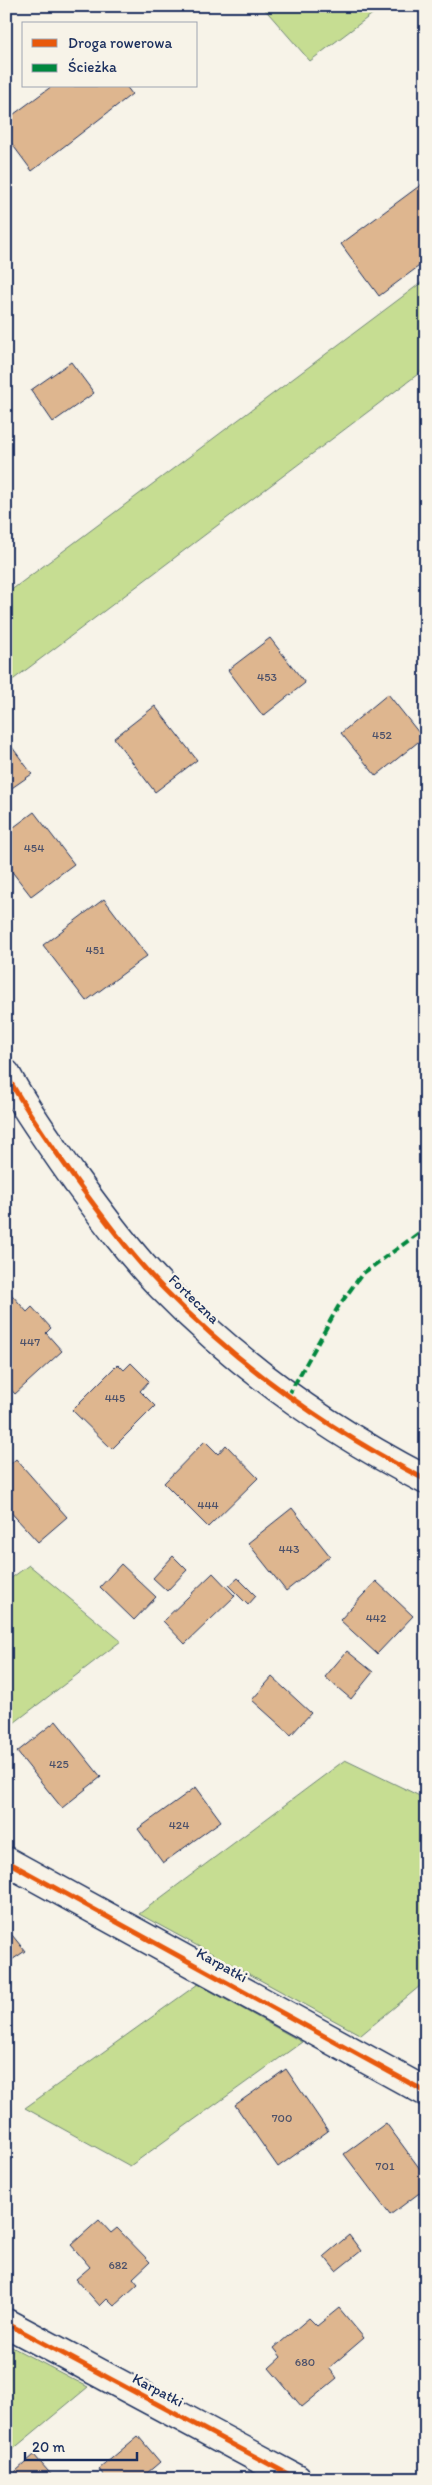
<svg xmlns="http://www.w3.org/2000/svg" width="432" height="2485" viewBox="0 0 432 2485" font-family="Itim,sans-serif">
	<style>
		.green { fill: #c6dd92; stroke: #708678 }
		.building { fill: #deb68f; stroke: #1b2f5e }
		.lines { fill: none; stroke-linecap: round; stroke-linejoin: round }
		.street-casing { stroke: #1b2f5e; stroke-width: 31 }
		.street { stroke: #f7f3e8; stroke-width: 28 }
		.quiet { stroke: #00873e; stroke-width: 4; stroke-dasharray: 8 4; stroke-linecap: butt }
		.cycleway-casing { stroke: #f7f3e8; stroke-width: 8 }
		.cycleway { stroke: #e8590c; stroke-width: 5 }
		.labels { text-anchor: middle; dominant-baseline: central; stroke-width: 5; stroke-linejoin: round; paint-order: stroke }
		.number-label { font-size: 12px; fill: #4c516a }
		.street-label { font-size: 15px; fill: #1b2f5e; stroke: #f7f3e8 }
	</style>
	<rect width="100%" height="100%" fill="#f7f3e8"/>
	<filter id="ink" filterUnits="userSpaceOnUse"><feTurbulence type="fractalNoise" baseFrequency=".02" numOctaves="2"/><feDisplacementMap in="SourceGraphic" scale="10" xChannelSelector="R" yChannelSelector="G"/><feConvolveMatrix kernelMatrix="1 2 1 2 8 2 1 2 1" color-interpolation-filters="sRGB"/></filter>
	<g filter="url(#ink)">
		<path class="green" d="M 262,6 L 383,6 L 310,61 Z
			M 426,279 L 426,368 L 6,685 L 6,594 Z
			M 29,1565 L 121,1641 L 6,1729 L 6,1582 Z
			M 345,1760 L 426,1799 L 426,1981 L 361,2035 L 139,1914 Z
			M 198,1984 L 302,2042 L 130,2166 L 25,2108 Z
			M 6,2344 L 88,2387 L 6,2455 Z"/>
		<path class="building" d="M 52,86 L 126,86 L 132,94 L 32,171 L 6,136 L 6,120 Z
			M 426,181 L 426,261 L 379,296 L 341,244 Z
			M 71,362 L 94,393 L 53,422 L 31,390 Z
			M 270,638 L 305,683 L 263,716 L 228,670 Z
			M 388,694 L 423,738 L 376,776 L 341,733 Z
			M 155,706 L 197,760 L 155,792 L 114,738 Z
			M 6,739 L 32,774 L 6,792 Z
			M 34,812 L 74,864 L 31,896 L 6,864 L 6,833 Z
			M 104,899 L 147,956 L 86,1001 L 43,945 Z
			M 12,1295 L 27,1312 L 32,1307 L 51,1328 L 46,1333 L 62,1351 L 15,1394 L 6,1384 L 6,1299 Z
			M 131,1363 L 149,1381 L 140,1391 L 155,1406 L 112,1449 L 72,1410 L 118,1364 L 124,1370 Z
			M 205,1441 L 218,1454 L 226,1445 L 258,1478 L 208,1527 L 164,1483 Z
			M 16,1459 L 67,1517 L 38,1542 L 6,1507 L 6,1468 Z
			M 292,1508 L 330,1556 L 286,1591 L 248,1543 Z
			M 173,1556 L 187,1570 L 167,1591 L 153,1578 Z
			M 121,1564 L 156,1597 L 134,1620 L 100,1587 Z
			M 213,1573 L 235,1596 L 185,1644 L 163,1621 Z
			M 238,1578 L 256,1596 L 248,1605 L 229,1586 Z
			M 376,1581 L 413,1616 L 377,1654 L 340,1620 Z
			M 347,1651 L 373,1672 L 351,1699 L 325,1677 Z
			M 272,1677 L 311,1713 L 291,1735 L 252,1700 Z
			M 56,1721 L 101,1777 L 62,1808 L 17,1752 Z
			M 196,1787 L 221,1821 L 163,1863 L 138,1829 Z
			M 12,1935 L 25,1951 L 6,1964 L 6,1940 Z
			M 286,2069 L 328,2131 L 278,2167 L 235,2105 Z
			M 386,2123 L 426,2177 L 426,2188 L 390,2215 L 344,2154 Z
			M 99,2220 L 111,2233 L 117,2228 L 150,2262 L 133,2278 L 138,2284 L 114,2306 L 107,2299 L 100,2306 L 76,2279 L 90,2267 L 71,2245 Z
			M 349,2235 L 361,2251 L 336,2271 L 324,2256 Z
			M 339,2308 L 364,2338 L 329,2368 L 337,2378 L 302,2407 L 269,2368 L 281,2357 L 274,2348 L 309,2318 L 317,2326 Z
			M 138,2436 L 160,2462 L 140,2479 L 106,2479 L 99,2469 Z
			M 34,2455 L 55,2479 L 7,2479 Z"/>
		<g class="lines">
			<g class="street-casing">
				<path id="street" d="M 6,1074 C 25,1109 49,1142 72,1175 C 100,1213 128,1252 162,1287 C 238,1365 329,1430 426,1480
					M 6,1861 L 426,2092
					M 6,2323 L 297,2479"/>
			</g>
			<use href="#street" class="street"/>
			<path class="quiet" d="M 288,1396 L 338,1307 L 362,1274 L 426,1228"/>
			<g class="cycleway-casing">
				<path id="cycleway" d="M 6,1074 C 25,1109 49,1142 72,1175 C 100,1213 128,1252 162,1287 C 238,1365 329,1430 426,1480
					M 6,1861 L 426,2092
					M 6,2323 L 297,2479"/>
			</g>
			<use href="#cycleway" class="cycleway"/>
		</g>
	</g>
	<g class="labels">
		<g class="number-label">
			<text x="267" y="677">453</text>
			<text x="382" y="735">452</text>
			<text x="34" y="848">454</text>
			<text x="95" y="950">451</text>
			<text x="30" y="1342">447</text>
			<text x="115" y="1398">445</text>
			<text x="208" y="1505">444</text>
			<text x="289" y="1549">443</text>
			<text x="376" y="1618">442</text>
			<text x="59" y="1764">425</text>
			<text x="179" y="1825">424</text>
			<text x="282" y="2118">700</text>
			<text x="385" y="2166">701</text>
			<text x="118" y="2265">682</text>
			<text x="305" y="2362">680</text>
		</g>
		<g class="street-label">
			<text transform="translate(194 1299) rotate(44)">Forteczna</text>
			<text transform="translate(222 1965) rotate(29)">Karpatki</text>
			<text transform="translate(158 2390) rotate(28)">Karpatki</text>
		</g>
	</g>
	<rect width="432" height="2485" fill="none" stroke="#f7f3e8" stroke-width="25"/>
	<rect x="12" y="12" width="407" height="2460" fill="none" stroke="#1b2f5e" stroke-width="2" filter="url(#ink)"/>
	<rect x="22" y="22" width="175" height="65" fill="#f7f3e8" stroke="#9fa5b1"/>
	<rect x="32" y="39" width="25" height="8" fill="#e8590c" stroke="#9fa5b1"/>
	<text x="68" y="48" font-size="15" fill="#1b2f5e">Droga rowerowa</text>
	<rect x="32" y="64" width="25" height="8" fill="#00873e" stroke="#9fa5b1"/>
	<text x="68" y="72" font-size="15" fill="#1b2f5e">Ścieżka</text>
	<path d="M25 2452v8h112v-8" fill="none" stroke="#1b2f5e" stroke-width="2.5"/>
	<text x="32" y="2452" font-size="15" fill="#1b2f5e" stroke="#f7f3e8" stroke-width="4" paint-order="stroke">20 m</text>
</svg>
